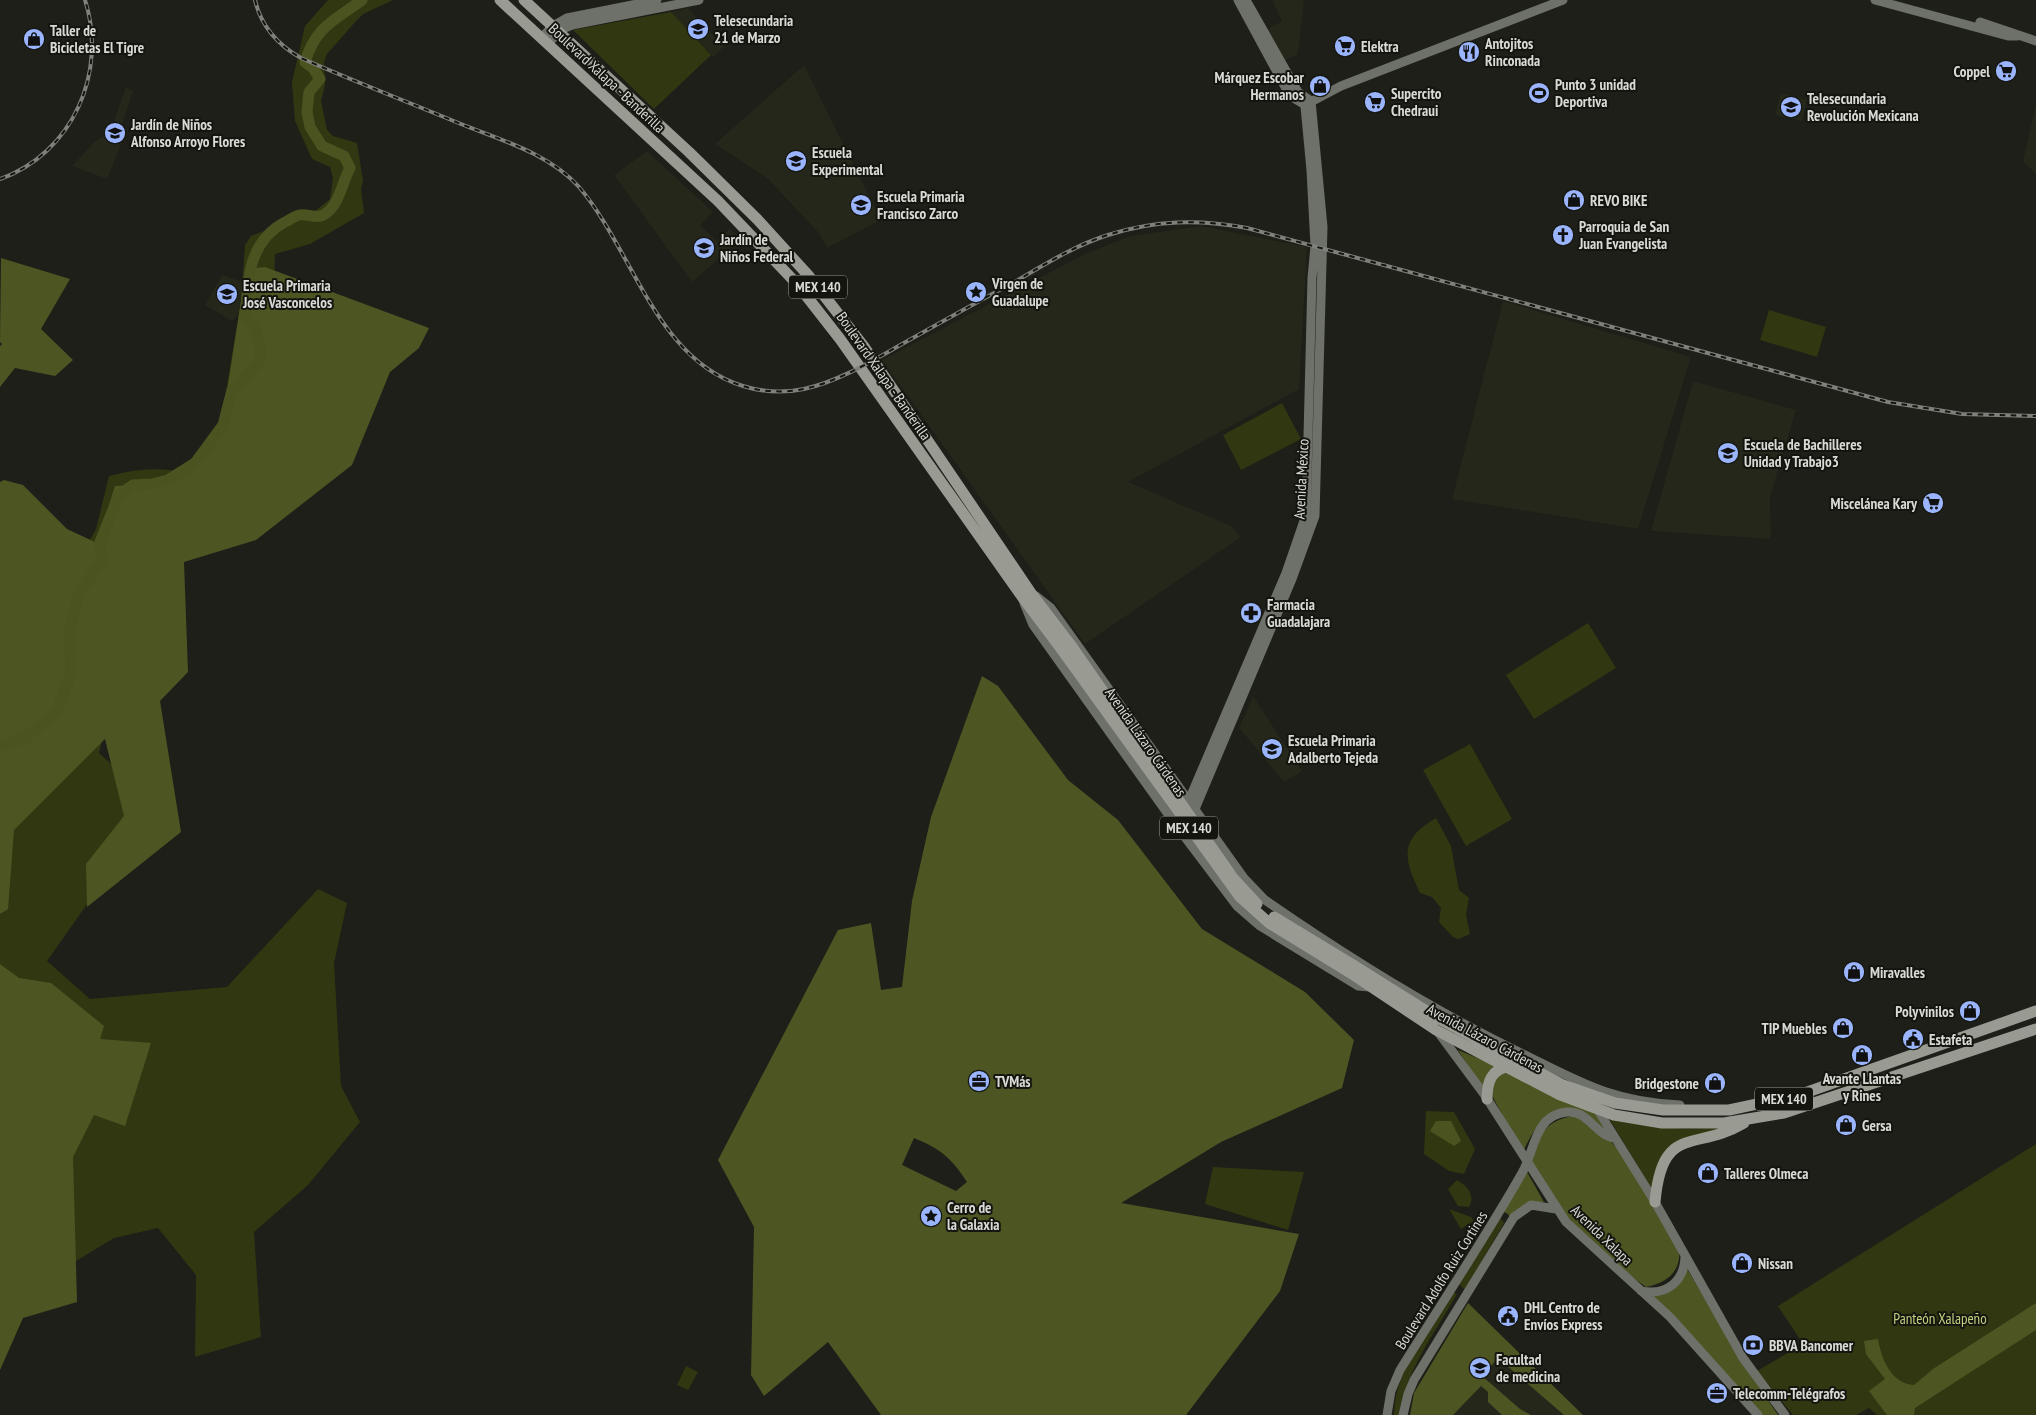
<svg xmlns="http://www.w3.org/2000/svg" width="2036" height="1415" viewBox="0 0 2036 1415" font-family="'PT Sans Narrow',sans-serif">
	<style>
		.built { fill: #24271a }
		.green { fill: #313811 }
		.forest { fill: #4d5623; fill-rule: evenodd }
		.water { fill: #4b5421 }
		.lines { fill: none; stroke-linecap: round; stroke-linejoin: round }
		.river { stroke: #4b5421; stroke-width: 11 }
		.secondary { stroke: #6e706a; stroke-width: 9 }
		.highway { stroke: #999b92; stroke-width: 11 }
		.rail-casing { stroke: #7f807b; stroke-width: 4 }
		.rail { stroke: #14150f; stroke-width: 2; stroke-dasharray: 5.5; stroke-linecap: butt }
		.highway-bridge { stroke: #999b92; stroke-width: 11 }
		.labels { text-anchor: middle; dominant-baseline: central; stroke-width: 4; stroke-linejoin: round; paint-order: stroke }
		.shield { fill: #14150f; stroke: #9e9f9a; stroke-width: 1 }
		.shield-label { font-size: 14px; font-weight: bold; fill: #d9dad6 }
		.poi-label { font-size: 15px; font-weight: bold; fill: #d9dad6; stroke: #14150f; text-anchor: start }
		.street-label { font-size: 15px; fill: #d9dad6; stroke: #14150f }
		.park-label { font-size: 15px; fill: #c0d181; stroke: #14150f }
	</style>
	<rect width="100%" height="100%" fill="#1d1f18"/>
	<path class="built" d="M 1272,0 L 1304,0 L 1298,54 L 1283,61 L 1266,30 L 1282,21 Z
		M 688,8 L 724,47 L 713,57 L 671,12 Z
		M 804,65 L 881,220 L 827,248 L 818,232 L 767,178 L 715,144 Z
		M 126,87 L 133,91 L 120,131 L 125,135 L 107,179 L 72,166 L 94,142 L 110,132 Z
		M 1781,93 L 1807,100 L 1802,121 L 1775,115 Z
		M 2036,104 L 2036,174 L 2023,161 Z
		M 647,151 L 713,212 L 700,225 L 717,241 L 730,228 L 741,240 L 692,282 L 614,175 Z
		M 1201,226 L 1307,247 L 1299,389 L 1128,482 L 1231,526 L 1241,537 L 1085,644 L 882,360 L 1085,254 L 1130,236 Z
		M 222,275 L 244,282 L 241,313 L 232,321 L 205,305 Z
		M 1503,301 L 1691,357 L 1638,529 L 1452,499 Z
		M 1693,381 L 1796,410 L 1770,497 L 1771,539 L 1651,531 Z
		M 1253,696 L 1302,771 L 1284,782 L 1239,728 Z
		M 1468,1303 L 1575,1415 L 1415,1415 L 1417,1390 Z"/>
	<path class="green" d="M 328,0 L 393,0 L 363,14 L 357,20 L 327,54 L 324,62 L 325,85 L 321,101 L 327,130 L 333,136 L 357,143 L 363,181 L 361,189 L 364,213 L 310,244 L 275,254 L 274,285 L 259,396 L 34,639 L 96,529 L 109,476 C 134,469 158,467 183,472 L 206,449 L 221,422 L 241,301 L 245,245 L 251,236 L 314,212 L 330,199 L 333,178 L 330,167 L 312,159 L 295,121 L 292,82 L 305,26 Z
		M 671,12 L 711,55 L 654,109 L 573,30 Z
		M 1769,310 L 1826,327 L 1817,357 L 1760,340 Z
		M 1282,403 L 1301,439 L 1241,470 L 1223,435 Z
		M 1588,623 L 1616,668 L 1534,719 L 1506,675 Z
		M 114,694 L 99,753 L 157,805 L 47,961 L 90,999 L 227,987 L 318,889 L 347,903 L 334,963 L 341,1086 L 360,1122 L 308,1185 L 254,1232 L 261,1337 L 195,1357 L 196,1275 L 158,1228 L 114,1238 L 58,1272 L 0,1346 L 0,717 Z
		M 1470,744 L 1512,819 L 1466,846 L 1423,770 Z
		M 1436,818 L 1451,846 L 1459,890 L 1469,898 L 1466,915 L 1470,934 L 1459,939 L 1453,937 L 1439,922 L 1441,908 L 1432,897 L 1420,893 C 1404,859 1398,840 1436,818 Z
		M 1426,1111 L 1454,1112 L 1475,1149 L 1464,1174 L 1449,1171 L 1424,1154 Z
		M 1609,1118 L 1682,1129 L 1720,1128 L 1684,1140 L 1652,1190 Z
		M 2036,1144 L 2036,1415 L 1877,1415 L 1869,1408 L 1856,1415 L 1793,1415 L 1757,1371 L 1803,1344 L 1778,1306 Z
		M 1213,1167 L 1304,1172 L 1288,1230 L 1205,1204 Z
		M 1457,1180 C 1467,1186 1476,1195 1469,1207 L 1458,1206 L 1448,1189 Z
		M 1449,1209 L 1471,1217 L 1478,1228 L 1475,1228 L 1471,1222 L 1461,1229 Z
		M 1500,1217 L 1504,1223 L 1465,1290 L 1459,1284 Z
		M 1452,1291 L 1457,1294 C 1438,1328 1402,1376 1401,1415 L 1394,1415 C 1395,1369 1429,1330 1452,1291 Z
		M 686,1366 L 698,1372 L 688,1390 L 677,1385 Z"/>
	<path class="forest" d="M 1,258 L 70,279 L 41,329 L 73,360 L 55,376 L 15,368 L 0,387 L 0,346 L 2,344 L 0,342 Z
		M 265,267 L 429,328 L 419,348 L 390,372 L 352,465 L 256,540 L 184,562 L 188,672 L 160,701 L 181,832 L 87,907 L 86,864 L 124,816 L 105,739 L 14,830 L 8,909 L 0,914 L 0,482 L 4,480 L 23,485 L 67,529 L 97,543 L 115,486 L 162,484 L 184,475 L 221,430 L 246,269 Z
		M 982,676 L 998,686 L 1068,780 L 1118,820 L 1202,929 L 1305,992 L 1354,1040 L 1342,1088 L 1221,1142 L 1121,1203 L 1299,1234 L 1280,1291 L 1186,1415 L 881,1415 L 828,1342 L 764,1396 L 751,1375 L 754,1227 L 718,1160 L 838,930 L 871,923 L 881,990 L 902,987 L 912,901 L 931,817 ZM 914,1138 C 939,1148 952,1158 967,1182 L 956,1191 L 902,1165 Z
		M 0,964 L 19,978 L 51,983 L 104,1026 L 100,1039 L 151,1043 L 125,1126 L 94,1115 L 73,1157 L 77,1302 L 23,1318 L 0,1370 Z
		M 1458,1050 L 1496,1066 L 1482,1087 Z
		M 1507,1069 L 1593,1108 L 1609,1133 L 1588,1115 L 1573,1109 C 1543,1120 1537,1121 1523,1152 L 1490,1092 L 1493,1080 Z
		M 1572,1116 C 1620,1128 1655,1208 1679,1248 C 1682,1271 1667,1283 1646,1287 L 1614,1264 L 1561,1214 L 1529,1163 C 1538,1137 1543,1122 1572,1116 Z
		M 1527,1172 L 1544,1202 L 1534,1202 L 1510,1218 L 1508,1214 L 1502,1211 Z
		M 1686,1267 L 1744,1365 L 1778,1415 L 1761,1415 L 1652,1296 L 1660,1294 Z
		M 1468,1303 L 1583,1415 L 1564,1415 L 1498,1358 L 1482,1376 L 1520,1409 L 1531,1415 L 1502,1415 L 1488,1402 L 1488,1392 L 1481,1386 L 1453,1415 L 1410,1415 L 1414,1393 Z
		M 2036,1303 L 2036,1330 L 1915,1408 L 1914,1415 L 1887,1415 L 1869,1391 L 1885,1379 L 1866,1354 L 1864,1341 L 1878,1339 C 1881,1358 1891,1384 1914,1385 L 1933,1369 Z"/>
	<path class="water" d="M 1436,1121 L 1451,1121 L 1461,1141 L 1454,1146 L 1430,1131 Z"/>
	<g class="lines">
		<path class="river" d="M 0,746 L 26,738 L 57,710 L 71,675 L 70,629 L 80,592 L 102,560 L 100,542 L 119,495 L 133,485 L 152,484 L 168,480 L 195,463 L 223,425 L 232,390 L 261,360 C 261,342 258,330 246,316 C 247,279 249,241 285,222 C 289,220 295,216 299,215 C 308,213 317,220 325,214 C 340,204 342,182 350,168 L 344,156 L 322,146 L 310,127 L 307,112 L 309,92 L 320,79 L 313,68 L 305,62 C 316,26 334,21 362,0"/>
		<path class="secondary" d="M 1238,0 L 1290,96 L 1305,105 L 1341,86 L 1563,0
			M 1875,0 L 2008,36 L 2017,36
			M 1980,22 L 2036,41
			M 542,37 L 553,26 L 567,18 L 657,0
			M 548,43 L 565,28 L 572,25 L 699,0
			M 1036,596 L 1051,608 L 1244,878 L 1265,900 C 1346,956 1430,1009 1519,1052 C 1578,1081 1611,1102 1680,1105
			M 1024,603 L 1033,625 L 1175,824 L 1237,906 L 1260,926 L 1358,986 L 1370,987
			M 1175,824 L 1189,800 L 1286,573 L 1306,515 L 1312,278 L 1315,246 L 1311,170 L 1304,96
			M 1181,832 L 1195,809 L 1292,579 L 1315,516 L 1323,227 L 1311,101 L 1298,92 L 1246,0
			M 1438,1032 L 1484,1094 L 1566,1222 L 1670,1317 L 1758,1415
			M 1596,1107 L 1655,1202 L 1743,1358 L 1785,1415
			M 1641,1291 C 1667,1296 1685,1281 1685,1255
			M 1387,1415 L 1391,1391 L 1400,1370 C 1441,1304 1484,1240 1522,1173 C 1535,1151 1534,1115 1567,1112 C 1588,1110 1596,1136 1615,1138
			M 1403,1415 L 1408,1394 L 1414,1380 L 1514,1217 L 1531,1205 L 1556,1209"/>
		<path class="highway" d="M 500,0 L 718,201 L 797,284 L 840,339 L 1023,598 L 1062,650
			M 524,0 L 689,152 L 757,219 L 808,275 L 865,348 L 1031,593 L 1070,644
			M 1353,965 L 1439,1019 L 1563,1085 L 1615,1103 L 1663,1110 L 1729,1110 L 1799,1095 L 2036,1011
			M 1349,972 L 1436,1030 L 1558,1094 L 1614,1115 L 1662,1123 L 1724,1123 L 1784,1113 L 2036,1029
			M 1487,1099 C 1487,1082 1491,1069 1510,1066
			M 1655,1202 C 1662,1123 1695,1152 1744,1123"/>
		<g class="rail-casing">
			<path id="rail" d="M 255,0 C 261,26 278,45 301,58 C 353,81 408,102 461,124 C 501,140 550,154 579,187 C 633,250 656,360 743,386 C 762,392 784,393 804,389 C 836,382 867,364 895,348 C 936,325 977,302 1018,280 C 1047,263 1076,245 1108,235 C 1155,220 1199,219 1247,228 L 1888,402 L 1962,414 L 2036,416
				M 0,179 C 73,153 108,72 85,0"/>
		</g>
		<use href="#rail" class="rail"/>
		<path class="highway-bridge" d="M 1070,644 L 1233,878 L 1257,904
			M 1062,650 L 1240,897 L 1269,923 L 1349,972
			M 1274,917 L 1353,965"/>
	</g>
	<defs>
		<g id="school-disc" transform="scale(1.125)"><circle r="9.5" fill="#9ab5fd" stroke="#14150f"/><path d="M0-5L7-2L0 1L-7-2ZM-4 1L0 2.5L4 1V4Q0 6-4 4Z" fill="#111"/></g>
		<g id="shop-disc" transform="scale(1.125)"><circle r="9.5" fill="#9ab5fd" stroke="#14150f"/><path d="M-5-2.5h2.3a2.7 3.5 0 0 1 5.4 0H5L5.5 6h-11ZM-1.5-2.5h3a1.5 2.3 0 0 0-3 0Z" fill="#111"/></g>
		<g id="supermarket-disc" transform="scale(1.125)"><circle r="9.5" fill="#9ab5fd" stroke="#14150f"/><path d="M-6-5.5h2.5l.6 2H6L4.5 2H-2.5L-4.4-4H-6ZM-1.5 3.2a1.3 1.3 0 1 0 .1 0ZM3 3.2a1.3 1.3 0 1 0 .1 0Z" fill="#111"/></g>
		<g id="restaurant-disc" transform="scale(1.125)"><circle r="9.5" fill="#9ab5fd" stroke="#14150f"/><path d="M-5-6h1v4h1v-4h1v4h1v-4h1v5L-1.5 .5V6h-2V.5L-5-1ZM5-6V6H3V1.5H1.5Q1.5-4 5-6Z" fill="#111"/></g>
		<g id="stadium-disc" transform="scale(1.125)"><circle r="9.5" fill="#9ab5fd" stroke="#14150f"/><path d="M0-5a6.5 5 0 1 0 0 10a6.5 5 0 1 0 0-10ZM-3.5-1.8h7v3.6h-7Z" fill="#111"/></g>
		<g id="church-disc" transform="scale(1.125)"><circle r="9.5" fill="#9ab5fd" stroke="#14150f"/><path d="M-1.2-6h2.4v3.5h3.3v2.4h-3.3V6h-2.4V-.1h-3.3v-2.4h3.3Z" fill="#111"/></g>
		<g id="sight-disc" transform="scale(1.125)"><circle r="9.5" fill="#9ab5fd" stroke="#14150f"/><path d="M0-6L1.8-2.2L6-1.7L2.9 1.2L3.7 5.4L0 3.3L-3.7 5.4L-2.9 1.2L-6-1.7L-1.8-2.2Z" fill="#111"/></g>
		<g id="pharmacy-disc" transform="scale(1.125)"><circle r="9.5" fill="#9ab5fd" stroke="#14150f"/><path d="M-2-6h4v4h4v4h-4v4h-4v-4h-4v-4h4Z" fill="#111"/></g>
		<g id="civic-disc" transform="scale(1.125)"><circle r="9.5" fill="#9ab5fd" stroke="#14150f"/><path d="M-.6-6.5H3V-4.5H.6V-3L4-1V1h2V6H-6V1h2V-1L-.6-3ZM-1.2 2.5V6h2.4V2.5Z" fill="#111"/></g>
		<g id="office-disc" transform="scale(1.125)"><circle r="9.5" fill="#9ab5fd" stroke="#14150f"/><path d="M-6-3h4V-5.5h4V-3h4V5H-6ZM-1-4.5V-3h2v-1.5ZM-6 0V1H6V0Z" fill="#111"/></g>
		<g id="bank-disc" transform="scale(1.125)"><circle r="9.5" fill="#9ab5fd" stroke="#14150f"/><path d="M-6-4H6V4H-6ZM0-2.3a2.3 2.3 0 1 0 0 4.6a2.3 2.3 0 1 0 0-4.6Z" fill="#111"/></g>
		<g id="university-disc" transform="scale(1.125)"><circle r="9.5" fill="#9ab5fd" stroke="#14150f"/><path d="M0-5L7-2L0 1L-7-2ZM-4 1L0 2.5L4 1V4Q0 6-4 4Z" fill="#111"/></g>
	</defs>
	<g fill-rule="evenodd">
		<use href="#school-disc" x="698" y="29"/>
		<use href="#shop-disc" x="34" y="39"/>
		<use href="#supermarket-disc" x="1345" y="46"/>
		<use href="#restaurant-disc" x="1469" y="52"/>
		<use href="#supermarket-disc" x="2006" y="71"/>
		<use href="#shop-disc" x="1320" y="86"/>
		<use href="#stadium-disc" x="1539" y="93"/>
		<use href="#supermarket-disc" x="1375" y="102"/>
		<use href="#school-disc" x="1791" y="107"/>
		<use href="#school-disc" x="115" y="133"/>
		<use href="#school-disc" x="796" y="161"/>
		<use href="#shop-disc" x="1574" y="200"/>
		<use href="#school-disc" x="861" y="205"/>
		<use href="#church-disc" x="1563" y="235"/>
		<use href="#school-disc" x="704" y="248"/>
		<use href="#sight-disc" x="976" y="292"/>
		<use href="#school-disc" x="227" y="294"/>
		<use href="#school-disc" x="1728" y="453"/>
		<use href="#supermarket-disc" x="1933" y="503"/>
		<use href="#pharmacy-disc" x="1251" y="613"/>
		<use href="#school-disc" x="1272" y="749"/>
		<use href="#shop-disc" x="1854" y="972"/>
		<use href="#shop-disc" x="1970" y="1011"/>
		<use href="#shop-disc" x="1843" y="1028"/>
		<use href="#civic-disc" x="1913" y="1039"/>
		<use href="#shop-disc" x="1862" y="1055"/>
		<use href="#office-disc" x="979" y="1081"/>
		<use href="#shop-disc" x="1715" y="1083"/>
		<use href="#shop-disc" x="1846" y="1125"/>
		<use href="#shop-disc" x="1708" y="1173"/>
		<use href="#sight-disc" x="931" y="1216"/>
		<use href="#shop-disc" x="1742" y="1263"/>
		<use href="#civic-disc" x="1508" y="1316"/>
		<use href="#bank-disc" x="1753" y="1345"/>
		<use href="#university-disc" x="1480" y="1368"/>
		<use href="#office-disc" x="1717" y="1393"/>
	</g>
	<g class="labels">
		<g class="shield">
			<rect x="789" y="275.5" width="58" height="23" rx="4"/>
			<rect x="1160" y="816.5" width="58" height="23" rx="4"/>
			<rect x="1755" y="1087.5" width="58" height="23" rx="4"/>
		</g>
		<g class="shield-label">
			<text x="818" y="287">MEX 140</text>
			<text x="1189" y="828">MEX 140</text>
			<text x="1784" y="1099">MEX 140</text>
		</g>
		<g class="poi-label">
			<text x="714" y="20">Telesecundaria<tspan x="714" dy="17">21 de Marzo</tspan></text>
			<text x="50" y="30">Taller de<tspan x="50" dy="17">Bicicletas El Tigre</tspan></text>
			<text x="1485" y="43">Antojitos<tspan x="1485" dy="17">Rinconada</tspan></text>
			<text x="1361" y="46">Elektra</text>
			<text x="1990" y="71" text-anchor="end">Coppel</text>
			<text x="1304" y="77" text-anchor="end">Márquez Escobar<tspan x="1304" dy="17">Hermanos</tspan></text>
			<text x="1555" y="84">Punto 3 unidad<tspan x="1555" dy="17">Deportiva</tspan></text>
			<text x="1391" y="93">Supercito<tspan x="1391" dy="17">Chedraui</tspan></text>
			<text x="1807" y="98">Telesecundaria<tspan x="1807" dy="17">Revolución Mexicana</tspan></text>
			<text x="131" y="124">Jardín de Niños<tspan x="131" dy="17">Alfonso Arroyo Flores</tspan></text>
			<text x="812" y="152">Escuela<tspan x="812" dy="17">Experimental</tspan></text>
			<text x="877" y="196">Escuela Primaria<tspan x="877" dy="17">Francisco Zarco</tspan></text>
			<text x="1590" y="200">REVO BIKE</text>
			<text x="1579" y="226">Parroquia de San<tspan x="1579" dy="17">Juan Evangelista</tspan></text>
			<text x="720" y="239">Jardín de<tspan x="720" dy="17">Niños Federal</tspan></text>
			<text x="992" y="283">Virgen de<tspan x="992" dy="17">Guadalupe</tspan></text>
			<text x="243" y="285">Escuela Primaria<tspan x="243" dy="17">José Vasconcelos</tspan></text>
			<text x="1744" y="444">Escuela de Bachilleres<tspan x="1744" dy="17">Unidad y Trabajo3</tspan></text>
			<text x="1917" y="503" text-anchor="end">Miscelánea Kary</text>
			<text x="1267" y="604">Farmacia<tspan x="1267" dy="17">Guadalajara</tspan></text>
			<text x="1288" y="740">Escuela Primaria<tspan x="1288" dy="17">Adalberto Tejeda</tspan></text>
			<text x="1870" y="972">Miravalles</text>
			<text x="1954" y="1011" text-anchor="end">Polyvinilos</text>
			<text x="1827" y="1028" text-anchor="end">TIP Muebles</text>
			<text x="1929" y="1039">Estafeta</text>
			<text x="1862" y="1078" text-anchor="middle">Avante Llantas<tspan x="1862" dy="17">y Rines</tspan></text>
			<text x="995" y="1081">TVMás</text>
			<text x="1699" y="1083" text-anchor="end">Bridgestone</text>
			<text x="1862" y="1125">Gersa</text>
			<text x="1724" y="1173">Talleres Olmeca</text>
			<text x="947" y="1207">Cerro de<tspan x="947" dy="17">la Galaxia</tspan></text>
			<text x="1758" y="1263">Nissan</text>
			<text x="1524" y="1307">DHL Centro de<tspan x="1524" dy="17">Envíos Express</tspan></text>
			<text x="1769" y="1345">BBVA Bancomer</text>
			<text x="1496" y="1359">Facultad<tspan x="1496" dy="17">de medicina</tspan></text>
			<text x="1733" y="1393">Telecomm-Telégrafos</text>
		</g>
		<g class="street-label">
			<text transform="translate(607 78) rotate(43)">Boulevard Xalapa - Banderilla</text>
			<text transform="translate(884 376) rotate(55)">Boulevard Xalapa - Banderilla</text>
			<text transform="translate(1301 479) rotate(-87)">Avenida México</text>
			<text transform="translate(1146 742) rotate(55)">Avenida Lázaro Cárdenas</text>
			<text transform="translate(1485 1038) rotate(28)">Avenida Lázaro Cárdenas</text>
			<text transform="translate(1602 1235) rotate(44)">Avenida Xalapa</text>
			<text transform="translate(1441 1280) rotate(-58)">Boulevard Adolfo Ruiz Cortines</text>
		</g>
		<g class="park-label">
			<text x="1940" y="1318">Panteón Xalapeño</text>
		</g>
	</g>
</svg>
